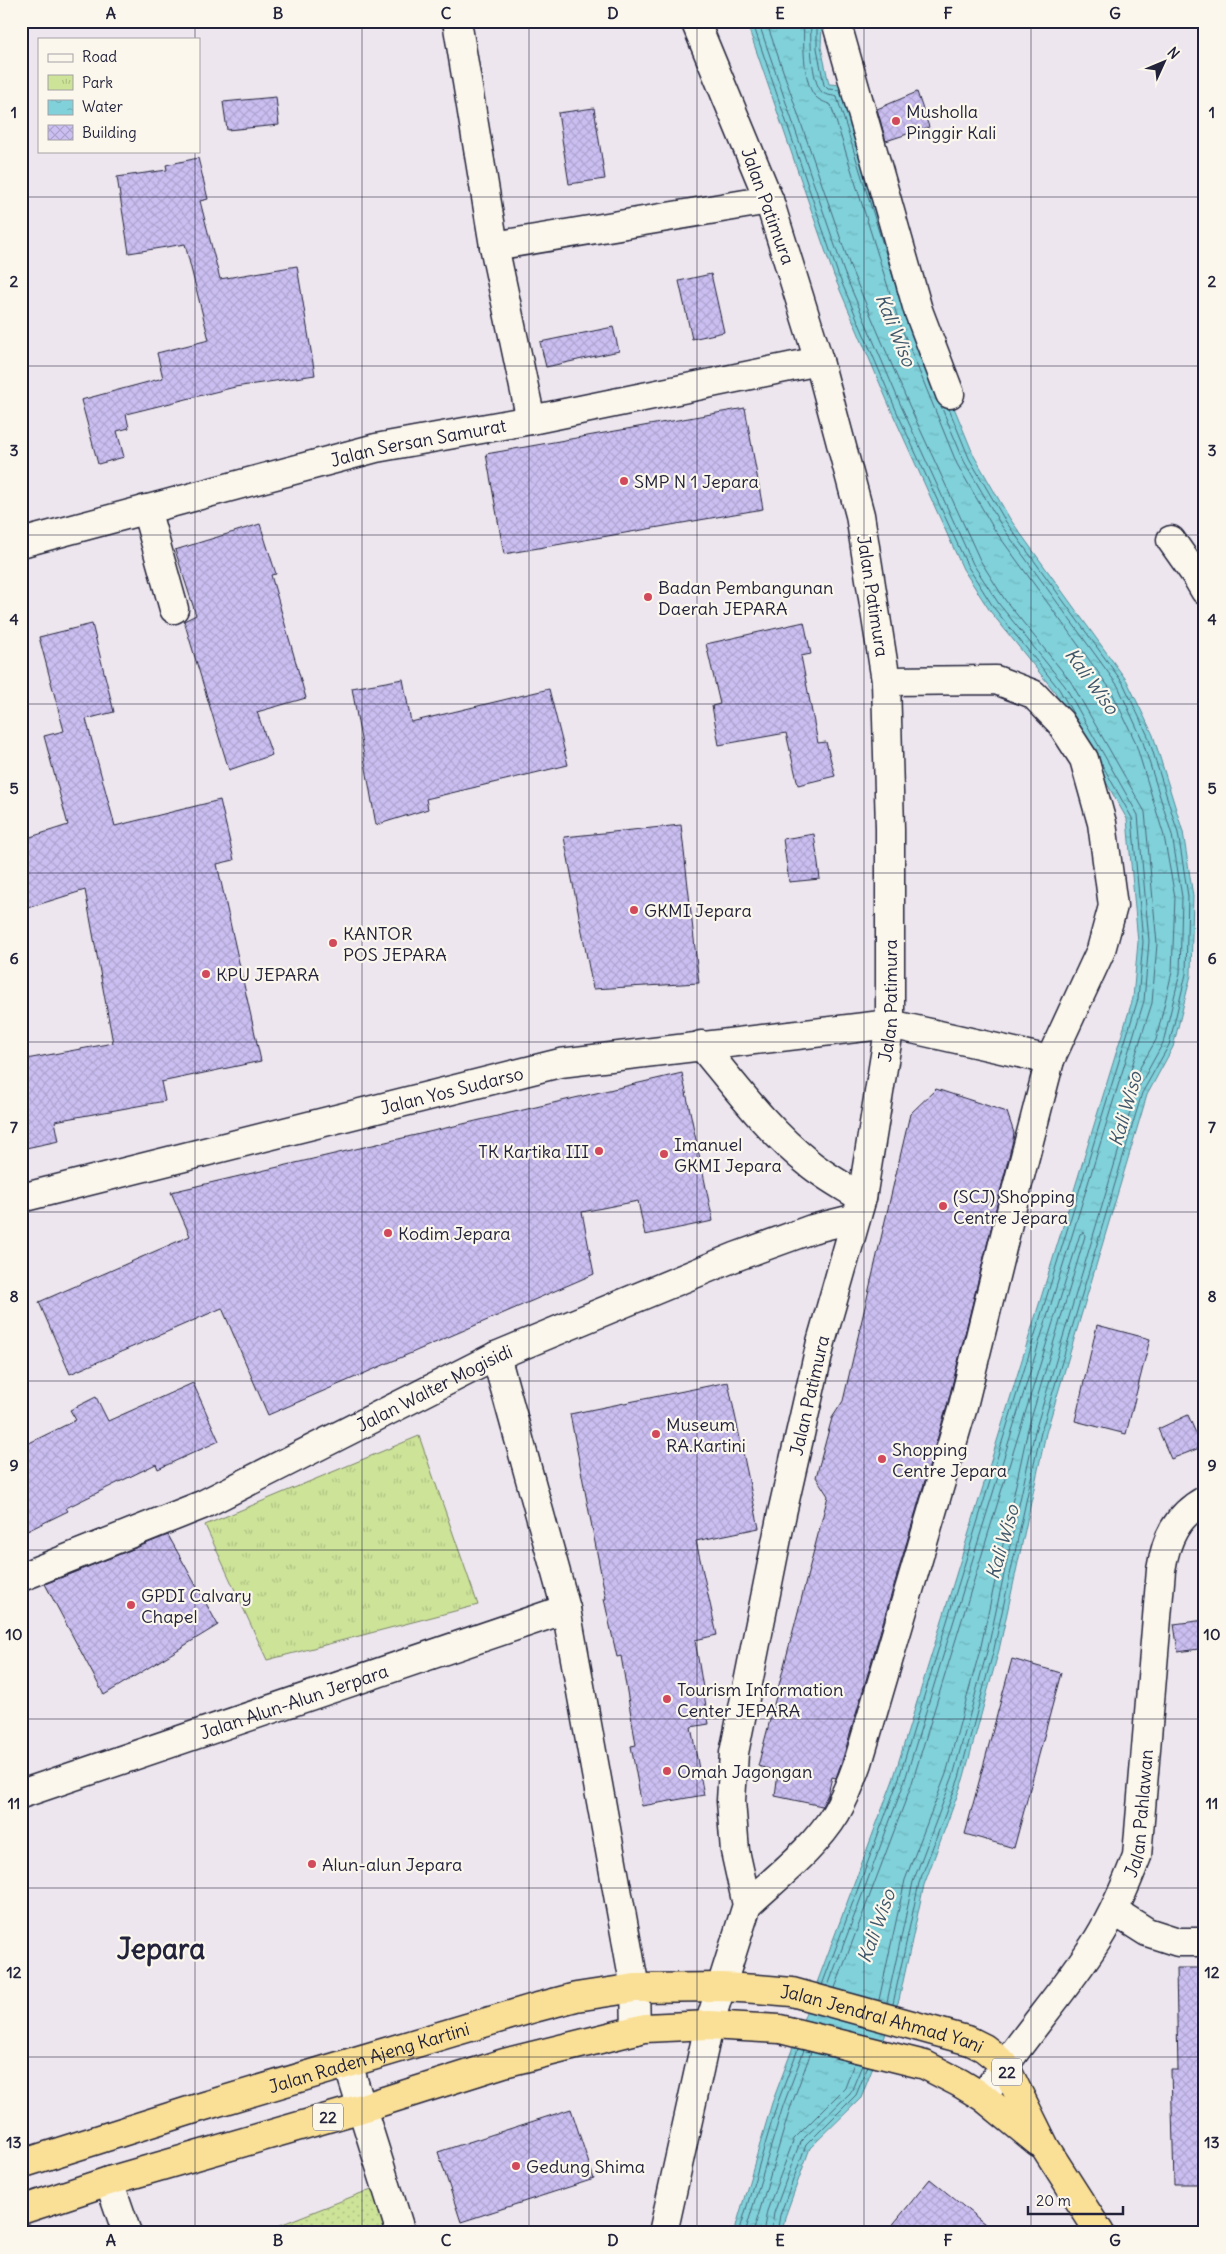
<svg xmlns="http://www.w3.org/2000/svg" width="1226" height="2254" viewBox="0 0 1226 2254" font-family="Delius,sans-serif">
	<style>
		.grass { fill: url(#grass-dots); stroke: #78826a }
		.park { fill: url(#park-tufts); stroke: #78826a }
		.water { fill: url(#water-ripples); stroke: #5a8b9a }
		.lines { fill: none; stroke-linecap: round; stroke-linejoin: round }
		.shore { stroke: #48687b; stroke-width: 1 }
		.building { fill: url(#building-cross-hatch); stroke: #22223b }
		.minor-casing { stroke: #22223b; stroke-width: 31 }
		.highway-casing { stroke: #22223b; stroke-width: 31 }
		.minor { stroke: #fbf7ec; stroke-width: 28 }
		.highway { stroke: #fadf96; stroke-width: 28 }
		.grid { fill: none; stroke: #22223b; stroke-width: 1; stroke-opacity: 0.55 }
		.poi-dot { fill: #d1495b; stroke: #fbf7ec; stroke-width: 2 }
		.labels { text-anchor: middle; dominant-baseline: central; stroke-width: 4.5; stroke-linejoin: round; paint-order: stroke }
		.shield { fill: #fbf7ec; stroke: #636270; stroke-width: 1 }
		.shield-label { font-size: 16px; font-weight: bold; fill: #22223b }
		.poi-label { font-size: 18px; fill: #22223b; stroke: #fbf7ec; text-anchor: start }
		.street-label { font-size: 18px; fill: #22223b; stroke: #fbf7ec }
		.water-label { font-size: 19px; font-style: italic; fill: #3e576b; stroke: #fbf7ec }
		.town-label { font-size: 28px; font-weight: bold; fill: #22223b; stroke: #fbf7ec }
		.neatline { fill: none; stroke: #22223b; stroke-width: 2 }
		.grid-label { font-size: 16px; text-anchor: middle; font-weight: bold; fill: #22223b }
	</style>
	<defs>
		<pattern id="grass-dots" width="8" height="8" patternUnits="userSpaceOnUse" patternTransform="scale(1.25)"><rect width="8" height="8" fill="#cde398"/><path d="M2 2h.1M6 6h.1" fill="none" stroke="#b0c284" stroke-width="1.8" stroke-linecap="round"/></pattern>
		<pattern id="park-tufts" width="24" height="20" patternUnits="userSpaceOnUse" patternTransform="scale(1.25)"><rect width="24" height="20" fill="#cde398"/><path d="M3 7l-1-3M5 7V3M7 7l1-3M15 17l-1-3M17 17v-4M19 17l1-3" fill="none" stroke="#b0c284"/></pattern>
		<pattern id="water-ripples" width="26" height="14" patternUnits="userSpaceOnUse" patternTransform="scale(1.25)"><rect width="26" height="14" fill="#80d1da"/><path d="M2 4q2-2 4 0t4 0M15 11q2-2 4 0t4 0" fill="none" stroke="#6eb3bc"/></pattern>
		<pattern id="building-cross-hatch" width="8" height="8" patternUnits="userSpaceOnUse" patternTransform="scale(1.25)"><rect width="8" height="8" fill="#cbbff1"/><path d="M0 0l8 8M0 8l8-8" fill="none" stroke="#aea4d0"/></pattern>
	</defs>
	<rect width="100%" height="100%" fill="#ede6ee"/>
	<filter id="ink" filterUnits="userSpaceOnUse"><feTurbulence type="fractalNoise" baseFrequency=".02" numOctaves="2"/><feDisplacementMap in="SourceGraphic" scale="10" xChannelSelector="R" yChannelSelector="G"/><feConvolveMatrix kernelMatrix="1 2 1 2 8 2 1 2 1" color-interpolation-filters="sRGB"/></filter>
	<g filter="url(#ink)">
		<path class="grass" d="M 374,2188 L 392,2233 L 277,2233 L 275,2227 Z"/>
		<path class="park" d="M 419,1436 L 478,1605 L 267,1660 L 205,1525 Z"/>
		<path class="water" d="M 746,21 L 822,21 L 821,47 L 829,84 L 845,85 L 915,313 L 974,456 L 1010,519 L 1127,681 L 1153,735 L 1183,832 L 1193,896 L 1191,975 L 1173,1047 L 1147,1095 L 1046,1433 L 999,1650 L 963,1780 L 924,1885 L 899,2000 L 861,2098 L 810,2148 L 785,2217 L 782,2233 L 734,2233 L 772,2103 L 893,1780 L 1133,998 L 1138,942 L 1127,819 L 1055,692 L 990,611 L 963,569 L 892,412 L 834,276 Z"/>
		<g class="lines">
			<path class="shore" d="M 752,21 L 838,274 L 896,410 L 968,567 L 994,608 L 1059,689 L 1079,724
				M 758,21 L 844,272 L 902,408 L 973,564 L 999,604 L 1065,686 L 1138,815 L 1149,941 L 1144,1001 L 904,1783 L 828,1986
				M 766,21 L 851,269 L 909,405 L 980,560 L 1005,600 L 1071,682 L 1145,812 L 1157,944 L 1152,1003 L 1128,1079 L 1131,1083 L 1156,1040 L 1172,972 L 1175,897 L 1164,836 L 1135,741 L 1111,690 L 994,529 L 957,464 L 898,319 L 831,105 C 825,102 819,101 814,95 C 803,81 803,39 804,21
				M 811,21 C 810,35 811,83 822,92 C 826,96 832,95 837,97 L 899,296
				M 817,21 L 817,48 L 824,85 L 828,89 L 840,90
				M 822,1985 L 898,1781 L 1138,999 L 1143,942 L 1132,818 L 1100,761
				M 835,1988 L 911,1786 L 1080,1234 L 1084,1232 L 1085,1236 L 1028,1429 L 981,1646 L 946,1774 L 905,1880 L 879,2000
				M 887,2002 L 913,1882 L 953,1776 L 988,1648 L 1035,1431 L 1136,1092 L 1163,1043 L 1180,973 L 1182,897 L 1172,835 L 1142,739 L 1118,686 L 1001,525 L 964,461 L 941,406
				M 893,2004 L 919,1883 L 959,1778 L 994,1649 L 1041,1432 L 1142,1093 L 1169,1045 L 1186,974 L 1188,896 L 1178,833 L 1148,736 L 1123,683 L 1006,522 L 969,458 L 949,409
				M 739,2233 L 777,2104 L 798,2049
				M 745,2233 L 783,2106 L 804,2050
				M 753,2233 L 790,2109 L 811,2052
				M 763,2233 L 767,2211 L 794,2139 L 845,2088 L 854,2063
				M 771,2233 L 774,2213 L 800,2142 L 851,2092 L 862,2065
				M 777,2233 L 780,2215 L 806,2145 L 856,2095 L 868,2066"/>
		</g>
		<path class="building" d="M 917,92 L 929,127 L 886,141 L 877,109 Z
			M 276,97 L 279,125 L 227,130 L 223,102 Z
			M 594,108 L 605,179 L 569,184 L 558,113 Z
			M 198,158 L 208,199 L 200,201 L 220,279 L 297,266 L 315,375 L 235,387 L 126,414 L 129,428 L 117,431 L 124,457 L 98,464 L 81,400 L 163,378 L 157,353 L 209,340 L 185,244 L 129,253 L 117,177 L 167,170 L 166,165 Z
			M 711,274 L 724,332 L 692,339 L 679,281 Z
			M 613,327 L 619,351 L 546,367 L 540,342 Z
			M 745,408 L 763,509 L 504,554 L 486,454 Z
			M 260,524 L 276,574 L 271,575 L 306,698 L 257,712 L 272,755 L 229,770 L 184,621 L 196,615 L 175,550 Z
			M 804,622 L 811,654 L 801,656 L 818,743 L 826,742 L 835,776 L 798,785 L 786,733 L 719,745 L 712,706 L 720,704 L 706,644 Z
			M 92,624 L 114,712 L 86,719 L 115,826 L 220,800 L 234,860 L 217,864 L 261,1061 L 161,1082 L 165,1101 L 55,1121 L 59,1141 L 21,1149 L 21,1060 L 113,1043 L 85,890 L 21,910 L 21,840 L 68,825 L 44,736 L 64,731 L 39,637 Z
			M 403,679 L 411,722 L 549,689 L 568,765 L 426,799 L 428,809 L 376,825 L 352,688 Z
			M 681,825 L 699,983 L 593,989 L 564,837 Z
			M 814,834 L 820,879 L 789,882 L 783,839 Z
			M 682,1073 L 713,1221 L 645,1235 L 638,1201 L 582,1212 L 594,1274 L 268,1415 L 222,1308 L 70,1374 L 39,1302 L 190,1236 L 171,1192 Z
			M 936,1089 L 1007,1112 L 1014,1133 L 1013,1140 L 947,1406 L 843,1758 L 836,1778 L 832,1777 L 828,1794 L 822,1806 L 775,1796 L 778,1772 L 758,1766 L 828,1496 L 816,1477 L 832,1418 L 843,1401 L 910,1114 Z
			M 1097,1325 L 1150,1339 L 1126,1434 L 1075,1421 Z
			M 728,1382 L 759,1528 L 696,1541 L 717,1635 L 695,1640 L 709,1724 L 691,1727 L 704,1795 L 642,1806 L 631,1746 L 636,1745 L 621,1656 L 617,1657 L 604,1599 L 606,1599 L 570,1414 Z
			M 193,1383 L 219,1441 L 158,1469 L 156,1464 L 66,1508 L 68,1511 L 21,1534 L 21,1447 L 76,1420 L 70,1410 L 96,1397 L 108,1421 Z
			M 1188,1415 L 1202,1447 L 1171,1459 L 1158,1429 Z
			M 168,1535 L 218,1625 L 104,1695 L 45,1584 Z
			M 1205,1620 L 1205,1648 L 1178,1652 L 1174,1624 Z
			M 1012,1659 L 1061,1673 L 1014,1848 L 965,1834 Z
			M 1176,1968 L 1205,1968 L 1205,2184 L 1174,2184 L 1171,2070 L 1178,2070 Z
			M 571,2109 L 594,2179 L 461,2222 L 438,2152 Z
			M 930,2179 L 996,2233 L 886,2233 Z"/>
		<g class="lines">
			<g class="minor-casing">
				<g id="minor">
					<path d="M 457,21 L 494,246 L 531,420"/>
					<path d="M 836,21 L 918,310 L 950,394"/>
					<path d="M 494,246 L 769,200"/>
					<path d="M 146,509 L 174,609"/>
					<path d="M 1171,540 L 1195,574 L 1205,591"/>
					<path id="s1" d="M 21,543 L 376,448 L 531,420 L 819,361"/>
					<path d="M 701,1045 C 735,1086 768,1131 810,1164 C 826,1177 845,1187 862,1198"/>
					<path id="s2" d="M 21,1198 L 560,1063 L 890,1024 L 1050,1060"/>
					<path d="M 496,1356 L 566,1609 L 635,1988 L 636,2030"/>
					<path id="s3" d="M 21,1577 L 202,1505 L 496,1356 L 735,1257 L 812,1229 L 856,1218"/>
					<path id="s4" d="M 21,1794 L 566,1609"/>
					<path d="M 747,1905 C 778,1876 814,1849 836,1813 C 845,1797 852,1780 858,1763 L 962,1410 L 1013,1203 L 1050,1060 L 1101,950 L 1113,906 L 1102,823 L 1084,759 L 1060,722 L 1033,694 L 996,680 L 886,681"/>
					<path d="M 1114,1911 L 1147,1932 L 1178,1942 L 1205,1942"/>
					<path d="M 348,2064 L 401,2233"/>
					<path id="s5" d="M 983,2097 C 1018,2042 1063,1994 1098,1939 C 1114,1913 1126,1885 1137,1856 L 1161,1570 C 1166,1539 1176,1516 1205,1500"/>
					<path d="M 109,2181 L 127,2233"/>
					<path id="s6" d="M 663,2233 L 709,2025 L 747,1905 L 735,1851 L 731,1801 L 734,1753 L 782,1513 L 821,1342 L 862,1198 L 890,1024 L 890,829 L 886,681 L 860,515 L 819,361 L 769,200 L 695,21"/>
				</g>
			</g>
			<g class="highway-casing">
				<g id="highway">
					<path id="s7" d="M 21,2164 L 201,2107 L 534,2008 L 576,1997 L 635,1988 L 722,1987 L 757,1989 L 792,1992 L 970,2041 L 984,2048 L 1004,2064 L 1045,2147 L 1100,2233"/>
					<path d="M 21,2210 L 109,2181 L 362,2108 L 504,2063 L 645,2028 L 709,2025 L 780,2029 L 925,2065 L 960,2083 L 983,2097 L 1038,2142"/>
				</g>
			</g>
			<use href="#minor" class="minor"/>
			<use href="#highway" class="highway"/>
		</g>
	</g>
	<path class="grid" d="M 195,21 L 195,39M 362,21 L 362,2233M 529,21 L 529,2233M 697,21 L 697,2233M 864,21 L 864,2233M 1031,21 L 1031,2233M 195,151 L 195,2233M 21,197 L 1205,197M 21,366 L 1205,366M 21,535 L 1205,535M 21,704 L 1205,704M 21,873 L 1205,873M 21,1042 L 1205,1042M 21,1212 L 1205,1212M 21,1381 L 1205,1381M 21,1550 L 1205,1550M 21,1719 L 1205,1719M 21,1888 L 1205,1888M 21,2057 L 1205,2057"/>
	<g class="poi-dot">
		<circle cx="896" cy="121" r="5"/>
		<circle cx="624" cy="481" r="5"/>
		<circle cx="648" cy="597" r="5"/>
		<circle cx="634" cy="910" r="5"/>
		<circle cx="333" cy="943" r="5"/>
		<circle cx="206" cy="974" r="5"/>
		<circle cx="599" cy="1151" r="5"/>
		<circle cx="664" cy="1154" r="5"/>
		<circle cx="943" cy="1206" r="5"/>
		<circle cx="388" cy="1233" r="5"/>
		<circle cx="656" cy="1434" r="5"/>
		<circle cx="882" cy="1459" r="5"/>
		<circle cx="131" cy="1605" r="5"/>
		<circle cx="667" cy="1699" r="5"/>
		<circle cx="667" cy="1771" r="5"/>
		<circle cx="312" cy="1864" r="5"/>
		<circle cx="516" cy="2166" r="5"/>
	</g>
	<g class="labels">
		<g class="shield">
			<rect x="992" y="2058.5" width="30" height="27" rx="4"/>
			<rect x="313" y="2103.5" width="30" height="27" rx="4"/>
		</g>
		<g class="shield-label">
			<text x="1007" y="2072">22</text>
			<text x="328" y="2117">22</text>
		</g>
		<g class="poi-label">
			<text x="906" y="111">Musholla<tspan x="906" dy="21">Pinggir Kali</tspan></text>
			<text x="634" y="481">SMP N 1 Jepara</text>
			<text x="658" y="587">Badan Pembangunan<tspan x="658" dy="21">Daerah JEPARA</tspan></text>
			<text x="644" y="910">GKMI Jepara</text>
			<text x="343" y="933">KANTOR<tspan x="343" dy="21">POS JEPARA</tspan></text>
			<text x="216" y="974">KPU JEPARA</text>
			<text x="674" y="1144">Imanuel<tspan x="674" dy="21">GKMI Jepara</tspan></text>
			<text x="589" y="1151" text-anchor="end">TK Kartika III</text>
			<text x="953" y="1196">(SCJ) Shopping<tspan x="953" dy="21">Centre Jepara</tspan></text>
			<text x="398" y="1233">Kodim Jepara</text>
			<text x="666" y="1424">Museum<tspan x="666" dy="21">RA.Kartini</tspan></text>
			<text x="892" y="1449">Shopping<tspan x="892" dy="21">Centre Jepara</tspan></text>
			<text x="141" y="1595">GPDI Calvary<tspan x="141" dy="21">Chapel</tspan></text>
			<text x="677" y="1689">Tourism Information<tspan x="677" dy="21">Center JEPARA</tspan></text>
			<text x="677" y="1771">Omah Jagongan</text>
			<text x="322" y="1864">Alun-alun Jepara</text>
			<text x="526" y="2166">Gedung Shima</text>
		</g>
		<g class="street-label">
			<text transform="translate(768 206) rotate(70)">Jalan Patimura</text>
			<text stroke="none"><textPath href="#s1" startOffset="410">Jalan Sersan Samurat</textPath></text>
			<text transform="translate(873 596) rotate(81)">Jalan Patimura</text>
			<text stroke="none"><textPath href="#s6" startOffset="1262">Jalan Patimura</textPath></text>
			<text stroke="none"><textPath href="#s2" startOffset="444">Jalan Yos Sudarso</textPath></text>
			<text stroke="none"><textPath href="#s3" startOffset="455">Jalan Walter Mogisidi</textPath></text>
			<text stroke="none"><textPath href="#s6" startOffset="858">Jalan Patimura</textPath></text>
			<text stroke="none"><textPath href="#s4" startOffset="288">Jalan Alun-Alun Jerpara</textPath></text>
			<text stroke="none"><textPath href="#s5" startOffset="330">Jalan Pahlawan</textPath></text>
			<text stroke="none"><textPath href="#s7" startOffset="890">Jalan Jendral Ahmad Yani</textPath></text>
			<text stroke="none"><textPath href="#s7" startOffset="364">Jalan Raden Ajeng Kartini</textPath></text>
		</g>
		<g class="water-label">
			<text transform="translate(896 330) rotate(68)">Kali Wiso</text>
			<text transform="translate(1092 681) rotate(54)">Kali Wiso</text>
			<text transform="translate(1125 1109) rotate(-74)">Kali Wiso</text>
			<text transform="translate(1002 1542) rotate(-74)">Kali Wiso</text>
			<text transform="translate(876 1926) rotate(-70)">Kali Wiso</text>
		</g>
		<g class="town-label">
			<text x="161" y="1949">Jepara</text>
		</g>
	</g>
	<rect width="1226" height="2254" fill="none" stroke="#fbf7ec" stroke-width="55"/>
	<rect x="38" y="38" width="162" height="115" fill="#fbf7ec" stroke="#a4a2a5"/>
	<rect x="48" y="54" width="25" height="8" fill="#fbf7ec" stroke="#a4a2a5"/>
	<text x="82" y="62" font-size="15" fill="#22223b">Road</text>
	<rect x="48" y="75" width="25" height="15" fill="url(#park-tufts)" stroke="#a4a2a5"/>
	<text x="82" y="88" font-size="15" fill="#22223b">Park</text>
	<rect x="48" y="100" width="25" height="15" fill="url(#water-ripples)" stroke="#a4a2a5"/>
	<text x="82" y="112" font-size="15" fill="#22223b">Water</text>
	<rect x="48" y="125" width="25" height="15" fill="url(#building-cross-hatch)" stroke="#a4a2a5"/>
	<text x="82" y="138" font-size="15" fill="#22223b">Building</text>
	<g transform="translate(1164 62) rotate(46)" stroke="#fbf7ec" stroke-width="4" paint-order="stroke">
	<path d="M0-4L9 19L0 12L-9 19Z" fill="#22223b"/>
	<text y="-8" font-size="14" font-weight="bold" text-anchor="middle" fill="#22223b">N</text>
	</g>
	<path d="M1028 2206v8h95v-8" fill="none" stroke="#22223b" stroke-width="2.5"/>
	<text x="1036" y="2206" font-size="15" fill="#22223b" stroke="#fbf7ec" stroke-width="4" paint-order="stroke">20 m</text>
	<rect x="28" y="28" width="1170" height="2198" class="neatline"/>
	<g class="grid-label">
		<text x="111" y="19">A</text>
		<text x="278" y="19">B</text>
		<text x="446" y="19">C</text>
		<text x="613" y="19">D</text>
		<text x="780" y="19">E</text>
		<text x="948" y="19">F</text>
		<text x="1115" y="19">G</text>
		<text x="14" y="118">1</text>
		<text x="1212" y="118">1</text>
		<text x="14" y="287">2</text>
		<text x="1212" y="287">2</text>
		<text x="14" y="456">3</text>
		<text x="1212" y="456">3</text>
		<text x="14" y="625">4</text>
		<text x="1212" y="625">4</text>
		<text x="14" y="794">5</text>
		<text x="1212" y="794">5</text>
		<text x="14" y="964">6</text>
		<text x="1212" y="964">6</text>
		<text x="14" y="1133">7</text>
		<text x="1212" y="1133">7</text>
		<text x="14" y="1302">8</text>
		<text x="1212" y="1302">8</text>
		<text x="14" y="1471">9</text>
		<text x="1212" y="1471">9</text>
		<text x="14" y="1640">10</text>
		<text x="1212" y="1640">10</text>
		<text x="14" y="1809">11</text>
		<text x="1212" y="1809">11</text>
		<text x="14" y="1978">12</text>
		<text x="1212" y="1978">12</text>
		<text x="14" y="2148">13</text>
		<text x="1212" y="2148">13</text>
		<text x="111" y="2246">A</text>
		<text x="278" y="2246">B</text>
		<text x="446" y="2246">C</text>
		<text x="613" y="2246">D</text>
		<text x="780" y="2246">E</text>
		<text x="948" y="2246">F</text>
		<text x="1115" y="2246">G</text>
	</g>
</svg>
